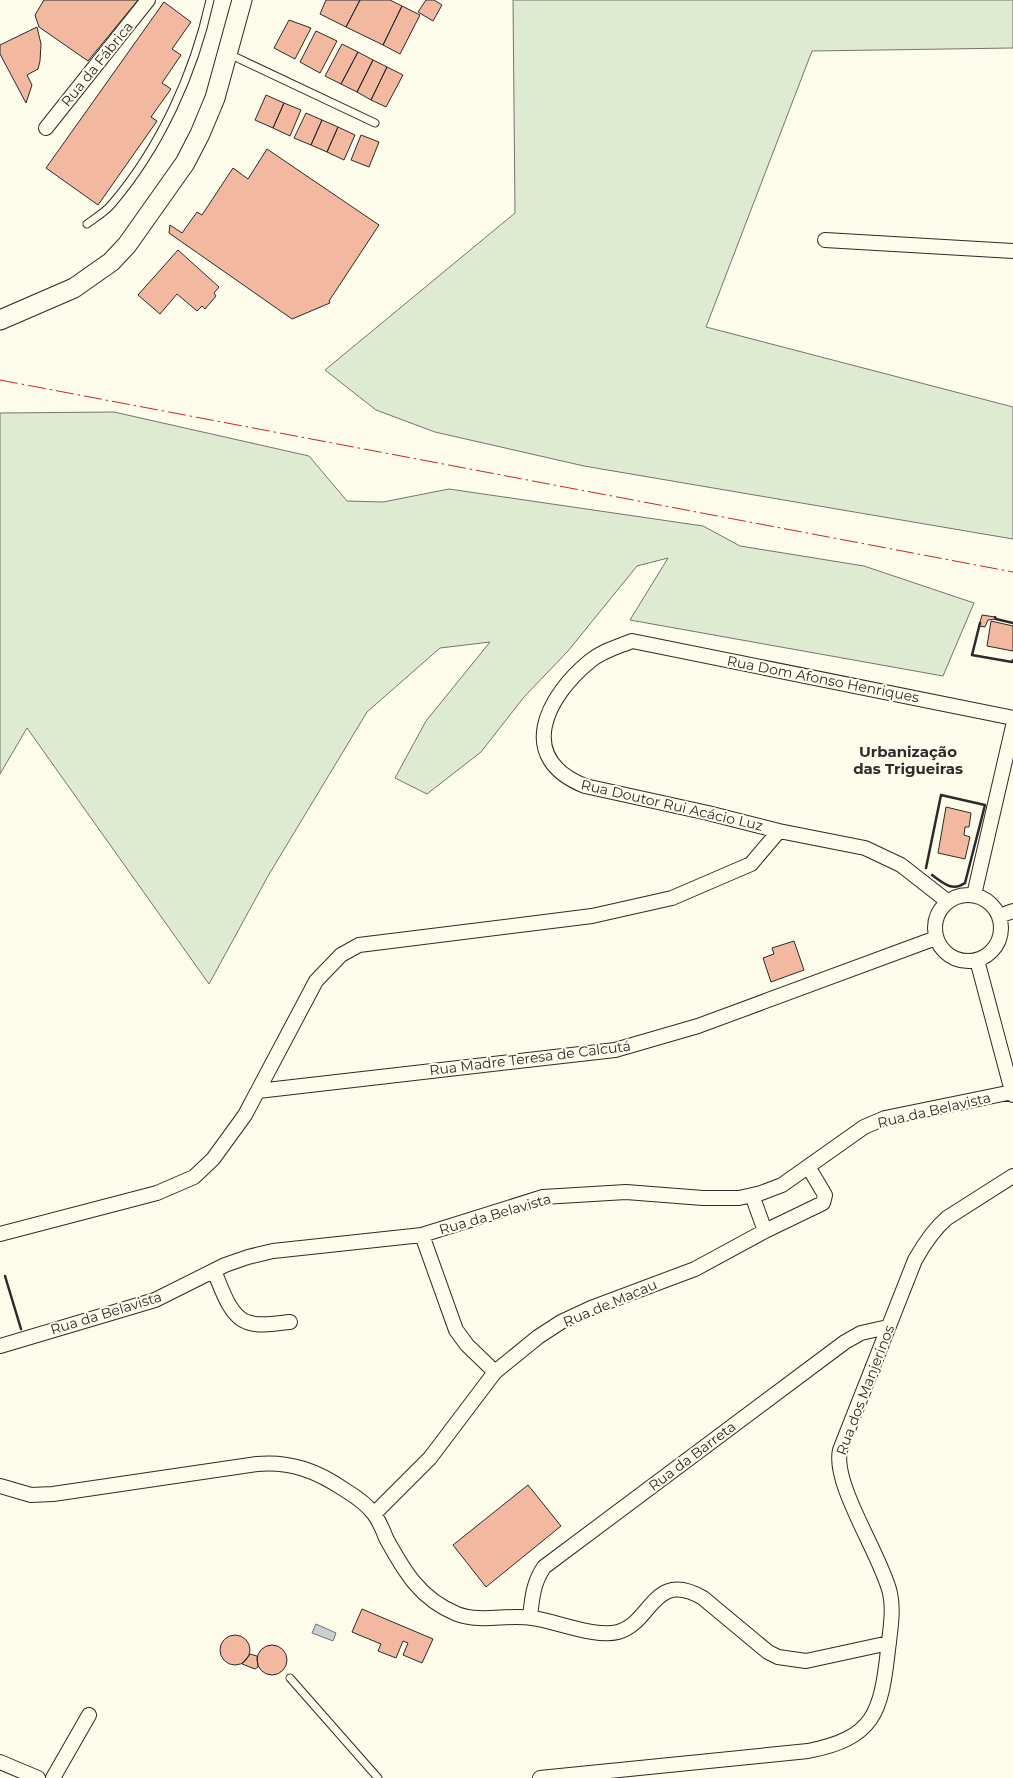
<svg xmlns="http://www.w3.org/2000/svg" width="1013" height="1778" viewBox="0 0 1013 1778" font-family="Montserrat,sans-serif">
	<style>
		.green { fill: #deebd1; stroke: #74746e }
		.water { fill: #c7d0d0; stroke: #74746e }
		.building { fill: #f2b8a0; stroke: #2b2b2b }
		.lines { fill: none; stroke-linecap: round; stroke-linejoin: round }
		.service-casing { stroke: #2b2b2b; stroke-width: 9 }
		.minor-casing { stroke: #2b2b2b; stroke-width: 16 }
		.secondary-casing { stroke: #2b2b2b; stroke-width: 21 }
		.service { stroke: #fdfbea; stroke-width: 7 }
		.minor { stroke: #fdfbea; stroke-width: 14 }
		.secondary { stroke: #fdfbea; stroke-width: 19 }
		.wall { stroke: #2b2b2b; stroke-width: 2.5 }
		.power { stroke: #c62828; stroke-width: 1; stroke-dasharray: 18 4 2.5 4; stroke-linecap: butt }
		.labels { text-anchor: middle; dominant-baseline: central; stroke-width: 4; stroke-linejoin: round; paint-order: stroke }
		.street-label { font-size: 14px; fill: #2b2b2b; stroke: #fdfbea }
		.neighbourhood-label { font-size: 15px; font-weight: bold; fill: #2b2b2b; stroke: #fdfbea }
	</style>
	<rect width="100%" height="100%" fill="#fdfbea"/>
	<path class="green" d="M 513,0 L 1013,0 L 1013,48 L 812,51 L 706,327 L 1013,407 L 1013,539 L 584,466 L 435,432 L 376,410 L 325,370 L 515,213 Z
		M 114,412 L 309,456 L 347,501 L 383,502 L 449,489 L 703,526 L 740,546 L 864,566 L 974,603 L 943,676 L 630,620 L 668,558 L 637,566 L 568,651 L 524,697 L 481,752 L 427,794 L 395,778 L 426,721 L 490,642 L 440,648 L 367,712 L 268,876 L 209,984 L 27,728 L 0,774 L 0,413 Z"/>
	<path class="water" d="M 316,1624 L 336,1633 L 333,1641 L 312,1633 Z"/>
	<path class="building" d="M 44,0 L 138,0 L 88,61 L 39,27 L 35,15 Z
		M 326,0 L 360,0 L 346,27 L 320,14 Z
		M 360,0 L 390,0 L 402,6 L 383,45 L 346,27 Z
		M 426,0 L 434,0 L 442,5 L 433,21 L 418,12 Z
		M 164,2 L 191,22 L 172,49 L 181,55 L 162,83 L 171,89 L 151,117 L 157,121 L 98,205 L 46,168 Z
		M 402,6 L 420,15 L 400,54 L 383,45 Z
		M 289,20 L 311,28 L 295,59 L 274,48 Z
		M 37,27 L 41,44 L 40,61 L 38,69 L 27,75 L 32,85 L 26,103 L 0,54 L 0,45 Z
		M 316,31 L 337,41 L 320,73 L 300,62 Z
		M 342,44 L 358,52 L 341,84 L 325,76 Z
		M 358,52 L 373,60 L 357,92 L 341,84 Z
		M 373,60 L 387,67 L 371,100 L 357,92 Z
		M 387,67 L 403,75 L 386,107 L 371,100 Z
		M 266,95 L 284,103 L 273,128 L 255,120 Z
		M 284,103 L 301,110 L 290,136 L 273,128 Z
		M 306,113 L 322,120 L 311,145 L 294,138 Z
		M 322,120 L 338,127 L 327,152 L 311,145 Z
		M 338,127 L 355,135 L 344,160 L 327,152 Z
		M 361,135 L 379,142 L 369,167 L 351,160 Z
		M 267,149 L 379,225 L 329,301 L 330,303 L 292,319 L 169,233 L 170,225 L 182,233 L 197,212 L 202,215 L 233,168 L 248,179 Z
		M 178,250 L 219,287 L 214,293 L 216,296 L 205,309 L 202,306 L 197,311 L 177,294 L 160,314 L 138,295 Z
		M 982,615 L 995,617 L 996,619 L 988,620 L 985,627 L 979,626 Z
		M 991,621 L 1013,626 L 1013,651 L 987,646 Z
		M 946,807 L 971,813 L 969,827 L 965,827 L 964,835 L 970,837 L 965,859 L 938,853 Z
		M 794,941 L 804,970 L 771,982 L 763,958 L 774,954 L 772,948 Z
		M 528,1485 L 561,1526 L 486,1587 L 453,1545 Z
		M 362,1609 L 433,1639 L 422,1663 L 403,1655 L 408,1643 L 403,1641 L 396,1658 L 378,1651 L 381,1644 L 352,1632 Z
		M220 1650a15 15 0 1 1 30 0a15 15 0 1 1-30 0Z
		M257 1660a15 15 0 1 1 30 0a15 15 0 1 1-30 0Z
		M 250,1654 L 257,1656 L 258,1667 L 255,1669 L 242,1664 Z"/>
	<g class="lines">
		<g class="service-casing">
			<path id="service" d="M 229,54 L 375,123
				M 87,224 C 95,218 105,212 111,205 C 160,148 194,73 210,0
				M 290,1678 L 378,1778"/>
		</g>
		<g class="minor-casing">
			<path id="minor" d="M 46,128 L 148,0
				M 825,240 L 1013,251
				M935 928a33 33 0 1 1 66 0a33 33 0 1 1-66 0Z
				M 974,895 L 1013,726
				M 947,901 L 901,865 L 865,848 L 779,831 L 708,813 L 585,786 C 515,758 546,697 590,661 C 602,651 617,647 632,641 L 1013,718
				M 999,916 L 1013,911
				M 977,960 L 1013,1095
				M 258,1091 L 615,1050 L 698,1026 L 936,938
				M 765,1231 L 823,1203 L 825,1195 L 809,1168
				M 0,1234 L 157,1193 L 194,1177 L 213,1159 L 245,1115 L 316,981 L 341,955 L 359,945 L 592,916 L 672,898 L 751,864 L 779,831
				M 422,1235 L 456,1330 L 467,1345 L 495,1372
				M 214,1271 C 221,1286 229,1316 247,1322 C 259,1327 278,1323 290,1322
				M 0,1346 L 155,1300 L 225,1265 L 248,1257 L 273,1251 L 422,1235 L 543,1197 L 626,1192 L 703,1198 L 739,1198 L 761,1193 L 782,1185 L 864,1127 L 885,1118 L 1012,1092
				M 0,1486 L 31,1495 L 53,1494 L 257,1464 C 291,1461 317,1471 345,1490 C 355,1496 367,1505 374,1514 C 379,1521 383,1530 386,1538 C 404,1571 420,1599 457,1614 C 481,1623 507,1614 532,1618 C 556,1621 595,1638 618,1632 C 652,1623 653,1569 703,1598 L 768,1652 L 778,1657 L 806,1661 L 889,1643
				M 374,1514 L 430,1458 L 495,1372 L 538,1337 L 561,1322 L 591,1308 L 695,1269 L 765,1231 L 752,1195
				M 530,1617 C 532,1599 533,1583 544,1567 L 845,1342 L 861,1333 L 888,1327
				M 0,1762 L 38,1778
				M 53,1778 L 89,1715
				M 540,1778 L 808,1751 C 875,1738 881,1712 888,1650 C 890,1632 894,1610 890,1593 C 881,1555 832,1484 840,1450 L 915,1260 C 924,1244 933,1230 947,1218 L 1013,1176"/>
		</g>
		<g class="secondary-casing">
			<path id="secondary" d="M 0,320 L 74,288 L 111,262 L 127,245 L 185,163 L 200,134 L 215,98 L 242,0"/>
		</g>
		<use href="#service" class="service"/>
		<use href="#minor" class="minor"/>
		<use href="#secondary" class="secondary"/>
		<path class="wall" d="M 995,617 L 996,619 L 1013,623
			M 980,623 L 972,655 L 1012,662 L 1013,660
			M 926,868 L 941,795 L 985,805 L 965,883 C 952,892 943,883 932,875
			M 5,1276 L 21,1329"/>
		<path class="power" d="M 0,380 L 1013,572"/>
	</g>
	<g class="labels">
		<g class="street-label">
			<text transform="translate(97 64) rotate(-51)">Rua da Fábrica</text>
			<text transform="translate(823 679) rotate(11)">Rua Dom Afonso Henriques</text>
			<text transform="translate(672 805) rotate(13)">Rua Doutor Rui Acácio Luz</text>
			<text transform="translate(530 1058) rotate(-7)">Rua Madre Teresa de Calcutá</text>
			<text transform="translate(934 1110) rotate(-13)">Rua da Belavista</text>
			<text transform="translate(495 1214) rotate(-16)">Rua da Belavista</text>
			<text transform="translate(610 1303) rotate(-23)">Rua de Macau</text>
			<text transform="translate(106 1313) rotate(-17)">Rua da Belavista</text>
			<text transform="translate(865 1390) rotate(-69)">Rua dos Manjerinos</text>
			<text transform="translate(692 1456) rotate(-37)">Rua da Barreta</text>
		</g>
		<g class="neighbourhood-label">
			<text x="908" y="751">Urbanização<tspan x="908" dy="17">das Trigueiras</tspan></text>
		</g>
	</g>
</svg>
